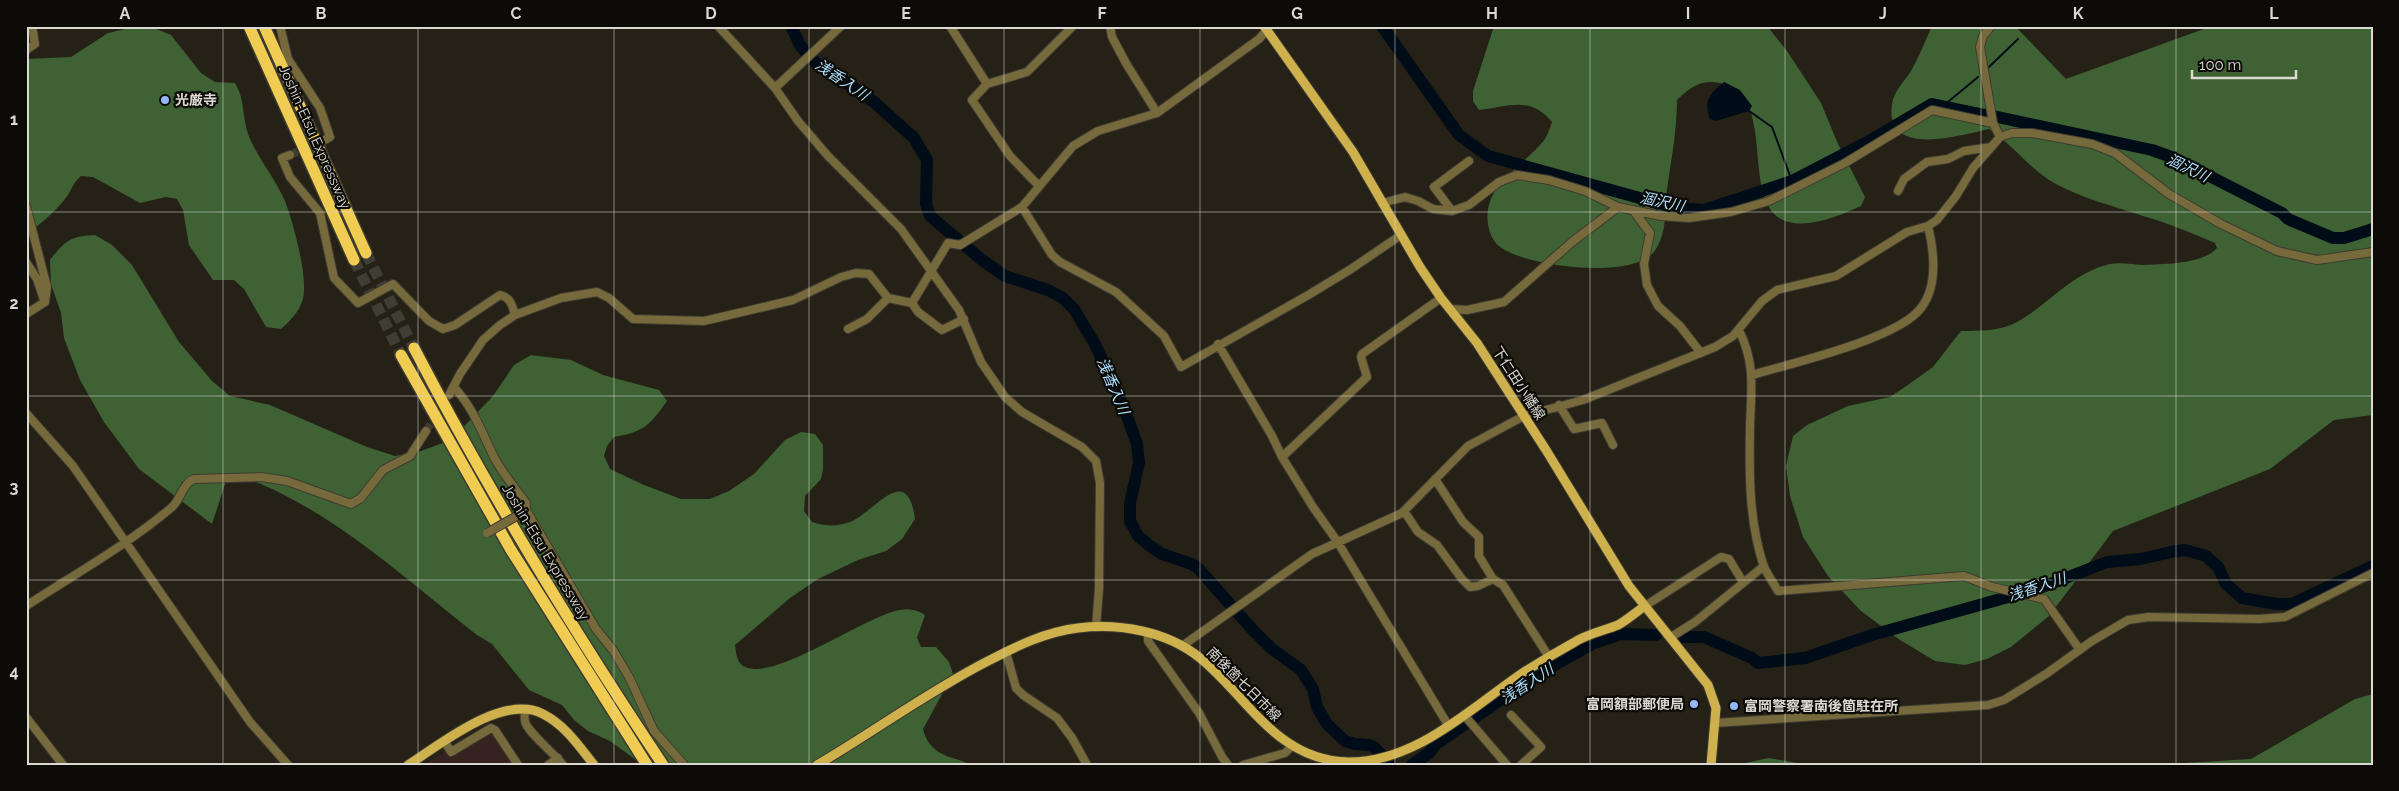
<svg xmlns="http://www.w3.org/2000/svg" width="2399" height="791" viewBox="0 0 2399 791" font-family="Raleway,'Noto Sans JP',sans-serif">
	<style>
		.education { fill: #36231f }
		.forest { fill: #3e6233 }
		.water { fill: #000c17 }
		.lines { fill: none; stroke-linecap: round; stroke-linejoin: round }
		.stream { stroke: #000c17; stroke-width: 2 }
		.river { stroke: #000c17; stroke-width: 12 }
		.minor-tunnel { stroke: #403d33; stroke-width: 8; stroke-dasharray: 8 4; stroke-linecap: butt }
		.highway-tunnel { stroke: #403d33; stroke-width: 11; stroke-dasharray: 11 5.5; stroke-linecap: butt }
		.minor-casing { stroke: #3e3b31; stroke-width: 10 }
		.major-casing { stroke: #3e3b31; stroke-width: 11 }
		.highway-casing { stroke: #3e3b31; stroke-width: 14 }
		.minor { stroke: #76693c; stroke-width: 8 }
		.major { stroke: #ceb14d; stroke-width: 9 }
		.highway { stroke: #f0cd52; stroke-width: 11 }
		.minor-bridge-casing { stroke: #3e3b31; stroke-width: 10; stroke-linecap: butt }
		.minor-bridge { stroke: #76693c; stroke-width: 8 }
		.grid { fill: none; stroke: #dbd9d2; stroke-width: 1; stroke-opacity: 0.55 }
		.poi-dot { fill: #93b7fd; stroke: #0c0b07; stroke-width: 2 }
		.labels { text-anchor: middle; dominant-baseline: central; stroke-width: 4.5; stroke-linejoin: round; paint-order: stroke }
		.poi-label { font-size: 14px; font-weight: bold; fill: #dbd9d2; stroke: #0c0b07; text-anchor: start }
		.street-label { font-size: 14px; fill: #dbd9d2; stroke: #0c0b07 }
		.water-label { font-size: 15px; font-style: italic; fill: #aaddfc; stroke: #0c0b07 }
		.neatline { fill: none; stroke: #dbd9d2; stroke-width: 2 }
		.grid-label { font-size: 16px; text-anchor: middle; font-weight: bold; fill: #dbd9d2 }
	</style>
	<rect width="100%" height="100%" fill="#252117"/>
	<path class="education" d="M 490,732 L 492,732 L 514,765 L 423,765 L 446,751 L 449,756 Z"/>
	<path class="forest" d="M 1494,26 L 1767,26 L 1787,51 L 1821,103 L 1838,144 L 1865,197 L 1861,206 C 1702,280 1798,97 1720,83 C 1702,79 1690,87 1677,100 C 1677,135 1669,170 1665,205 C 1663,213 1666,223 1663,231 C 1662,238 1658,246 1654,252 C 1632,280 1524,267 1499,246 C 1489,238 1486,221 1488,209 C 1493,179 1528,162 1545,139 C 1548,134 1550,127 1552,122 C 1530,95 1508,107 1479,110 L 1473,101 L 1473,91 Z
		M 1932,26 L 2015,26 L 2066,79 L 2212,26 L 2373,26 L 2373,415 L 2334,420 L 2270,469 L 2113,531 L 2049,616 L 2011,647 L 1987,659 L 1965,665 L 1935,661 L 1900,640 L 1861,611 L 1828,576 L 1803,537 L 1790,496 L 1786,466 L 1793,436 L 1807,425 L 1848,406 L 1890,397 L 1912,382 L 1933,367 L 1961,331 C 1979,331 2001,331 2017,322 C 2048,305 2073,272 2110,264 C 2121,262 2134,265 2144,265 C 2165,264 2203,264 2217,248 L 2215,243 C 2192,233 2168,223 2143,216 C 2113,206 2081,198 2054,183 C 2029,168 2013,145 1989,129 C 1961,135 1884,159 1892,104 C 1894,91 1904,82 1911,71 C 1919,57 1925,41 1932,26 Z
		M 134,27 L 154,28 L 171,35 L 201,73 L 215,82 L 235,83 C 245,99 242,116 248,134 C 257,157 275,178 285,201 C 293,222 310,282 302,302 C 298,313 289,322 281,329 L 266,327 L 244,289 L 234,280 L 213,280 L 189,245 L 183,210 L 177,199 L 166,197 L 140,203 L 93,177 L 81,176 C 71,185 72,191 65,199 C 54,213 40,224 26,235 L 26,59 L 71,57 L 108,33 Z
		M 95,235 L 112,245 L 132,265 L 179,342 L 212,381 L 230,396 L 270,405 L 367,447 L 395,456 L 421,451 L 451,440 L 493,396 L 514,365 L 531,355 L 571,360 L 603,375 L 659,390 L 667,401 C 650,425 644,432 614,437 L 607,446 L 604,456 L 610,469 L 644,485 L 681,499 L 710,499 L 729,491 L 754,474 L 785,440 L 801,432 L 815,434 L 823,445 L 823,470 L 821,479 L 805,496 L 804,511 L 812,522 C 825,526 836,527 850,522 C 874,513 907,460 915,519 L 902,539 L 886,551 L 858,560 L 818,579 L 790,598 L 735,645 C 736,652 736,661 743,666 C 772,684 866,615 900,610 C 909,608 918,610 925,615 L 917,638 L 921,647 L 936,647 L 949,662 L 953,674 L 923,729 C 930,757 950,755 972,765 L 643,765 L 610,741 L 588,731 L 574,720 L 562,705 L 529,690 L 492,644 L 477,635 C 409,582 342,519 261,484 C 251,480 239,478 228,475 L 212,524 L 139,469 L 104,422 L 80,380 L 64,338 L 61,313 L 51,284 L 50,260 C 65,241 70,236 95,235 Z
		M 2373,694 L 2373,765 L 2152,765 L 2251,759 L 2355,699 Z
		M 1769,758 L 1809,765 L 1735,765 Z"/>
	<path class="water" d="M 1724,82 L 1740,90 L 1752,106 L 1749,111 L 1716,121 L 1710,119 C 1703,101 1710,93 1724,82 Z"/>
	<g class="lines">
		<path class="stream" d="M 1989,67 L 2018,39
			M 1943,106 L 1978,77
			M 1749,111 L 1772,127 L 1792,181"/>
		<path class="river" d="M 791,26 L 800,45 L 812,60 L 874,102 L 914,138 L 927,160 L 926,204 L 930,216 L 982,260 L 1005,276 L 1048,290 L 1063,298 L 1074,309 L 1095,344 L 1123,405 L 1137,444 L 1139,463 L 1130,503 L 1130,521 L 1138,536 L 1149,545 L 1162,554 L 1192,564 L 1198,568 L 1252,629 L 1271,648 L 1301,670 L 1313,689 L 1317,707 L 1327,724 L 1345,741 L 1355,744 L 1369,745 L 1374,747 L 1391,765
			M 1382,26 L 1459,135 L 1488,156 L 1676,208 L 1704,210 L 1792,181 L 1871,140 L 1932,104 L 1985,115
			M 1993,116 L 2152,150 L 2174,158 L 2282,213 L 2288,219 L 2333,238 L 2344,238 L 2373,229
			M 1682,637 L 1704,637 L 1752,658 L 1758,663 L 1805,658 L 1872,635 L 2040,588 L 2107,562 L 2141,559 L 2171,552 L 2185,550 L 2206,556 L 2218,567 L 2226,584 L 2242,598 L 2276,604 L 2292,604 L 2373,566
			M 1412,765 L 1429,753 L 1436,744 L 1540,673 L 1594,643 L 1621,634 L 1656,635"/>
		<path class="minor-tunnel" d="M 290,155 L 321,142
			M 426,431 L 446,401"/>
		<path class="highway-tunnel" d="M 366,253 L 414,348
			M 354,260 L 401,355"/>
		<g class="minor-casing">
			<path id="minor" d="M 280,26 L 288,59 L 320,108 L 330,137 L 323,141
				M 718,26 L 775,88 L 798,121 L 828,156 L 901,229 L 959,310 L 981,362 L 1005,397 L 1022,412 L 1082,447 L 1096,461 L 1100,483 L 1099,589 L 1096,627
				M 950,26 L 987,84 L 972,100 L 1010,156 L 1039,186
				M 1110,26 L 1112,37 L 1127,65 L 1157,113
				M 1991,26 L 1983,36 L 1980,47 L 1993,123 L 2000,137
				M 26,50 L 35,44 L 32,26
				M 987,84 L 1027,72 L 1073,26
				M 775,88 L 841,26
				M 290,155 L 282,158 L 290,177 L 320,213 L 334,278 L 358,303 L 393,284 L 429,321 L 443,329 L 455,325 L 500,295 C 511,298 512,305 515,315
				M 1898,191 L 1904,179 L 1927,162 L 1948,159 L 1964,151 L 1991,147
				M 1382,203 L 1405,197 L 1418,201 L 1433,209 L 1452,211 L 1469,205 L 1499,182 L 1517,175 L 1549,180 L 1585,191 L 1618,207 L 1661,216 L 1689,218 L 1731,212 L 1769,201 L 1845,163 L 1932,110 L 1993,123
				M 26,206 L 47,287 L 45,302
				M 1022,207 L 1052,255 L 1060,262 L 1116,292 L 1164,336 L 1181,367 L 1310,294 L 1351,269 L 1401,235
				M 1633,210 L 1650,233 L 1644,264 L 1647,285 L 1658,306 L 1680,326 L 1701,353
				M 1452,211 L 1434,187 L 1469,161
				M 26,262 L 37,279 L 44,300
				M 912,303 L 948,243 L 960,245 L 1022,207 L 1073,146 L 1098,131 L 1157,113 L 1259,39 L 1267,30
				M 1450,309 L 1467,310 L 1504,302 L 1572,242 L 1618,207
				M 26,314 L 45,302
				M 848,329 L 867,319 L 888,298
				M 1739,330 C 1756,365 1751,390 1750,427 C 1749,473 1749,520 1763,564 C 1766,573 1773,582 1778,591 L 1964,576 L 1992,587 L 2044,599 L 2080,650
				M 1218,344 L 1272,436 L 1282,457 L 1313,507 L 1337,541 L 1448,725
				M 1752,375 C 1792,363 1898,339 1921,308 C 1938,286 1934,251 1928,226
				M 454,387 C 473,408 481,430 493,455 C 501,472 515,488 526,503 L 526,510 L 596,629 L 613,650 L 629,677 L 654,731 L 684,765
				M 449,395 L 460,374 L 483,340 L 500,325 L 515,315 L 561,298 L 597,292 L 609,298 L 633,319 L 704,321 L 793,300 L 841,277 L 856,273 L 869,274 L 888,298 L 912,303 L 918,312 L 942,330 L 964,319
				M 1559,405 L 1574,429 L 1602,423 L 1613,445
				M 26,413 L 73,466 L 250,722 L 288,765
				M 1282,457 L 1367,377 L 1361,357 L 1362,354 L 1441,298
				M 1435,479 L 1463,522 L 1479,537 L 1479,556 L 1493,579
				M 1404,511 L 1418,532 L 1437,545 L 1462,579 L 1470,587 L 1478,586 L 1493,579 L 1503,585 L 1549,657
				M 26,606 C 75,574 127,545 171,508 C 181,500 182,484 194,479 L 261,477 L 287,481 L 351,504 L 361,498 L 383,470 L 410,456 L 426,431
				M 1645,606 L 1721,557 L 1729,559 L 1743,582
				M 1148,633 L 1148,641 L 1199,713 L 1222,757 L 1228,765
				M 1671,637 L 1695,622 L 1764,566
				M 1182,646 L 1312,554 L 1402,513 L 1468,446 L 1524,416 L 1583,400 L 1715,347 L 1733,336 L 1762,301 L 1777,290 L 1836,276 L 1907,232 L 1928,226 L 1937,220 L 1956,196 L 1973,168 L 2000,137 L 2012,133 L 2032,133 L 2092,144 L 2115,153 L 2169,194 L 2221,224 L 2277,251 L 2317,260 L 2373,252
				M 1006,652 L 1016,688 L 1023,695 L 1057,718 L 1072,738 L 1087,765
				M 525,709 C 525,713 524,718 525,721 C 526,731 555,754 563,765
				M 1464,715 L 1507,765
				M 1511,715 L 1541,747 L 1521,765
				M 26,717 L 63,765
				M 1715,723 L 1988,705 L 2004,700 L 2046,674 L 2092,641 L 2128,620 L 2149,617 L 2259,619 L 2285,617 L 2373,573
				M 445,742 L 451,752 L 491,728 L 495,730 L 518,765
				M 548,765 L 558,758
				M 1243,765 L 1285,753 L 1293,745"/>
		</g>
		<g class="major-casing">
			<path id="major" d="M 1264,26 L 1353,152 L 1420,267 L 1441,298 L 1477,343 L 1546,450 L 1629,586 L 1708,685 L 1716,708 L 1711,765
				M 408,765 C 441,744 503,693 543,714 C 565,725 579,746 594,765
				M 817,765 C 875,731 929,691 988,661 C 1017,646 1045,632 1078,628 C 1119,623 1167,631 1200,658 C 1248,697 1276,760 1348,762 C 1416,763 1472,707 1524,672 C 1540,662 1557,652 1573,643 C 1587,634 1603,631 1618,625 C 1627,620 1636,612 1645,606"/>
		</g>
		<g class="highway-casing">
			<path id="highway" d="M 249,26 L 354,260
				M 264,26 L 366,253
				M 414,348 C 489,492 573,630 663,765
				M 401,355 L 511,550 L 647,765"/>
		</g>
		<use href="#minor" class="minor"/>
		<use href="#major" class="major"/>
		<use href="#highway" class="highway"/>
		<g class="minor-bridge-casing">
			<path id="minor-bridge" d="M 487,533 L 522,513"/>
		</g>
		<use href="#minor-bridge" class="minor-bridge"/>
	</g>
	<path class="grid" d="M 223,26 L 223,765M 418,26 L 418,765M 614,26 L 614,765M 809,26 L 809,765M 1004,26 L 1004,765M 1200,26 L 1200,765M 1395,26 L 1395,765M 1590,26 L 1590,765M 1785,26 L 1785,765M 1981,26 L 1981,765M 2176,26 L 2176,765M 26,212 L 2373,212M 26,396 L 2373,396M 26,580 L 2373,580"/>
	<g class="poi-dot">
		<circle cx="165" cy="100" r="5"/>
		<circle cx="1694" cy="704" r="5"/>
		<circle cx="1734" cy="706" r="5"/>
	</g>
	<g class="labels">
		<g class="poi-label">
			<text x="175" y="100">光厳寺</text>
			<text x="1684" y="704" text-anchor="end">富岡額部郵便局</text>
			<text x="1744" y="706">富岡警察署南後箇駐在所</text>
		</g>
		<g class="street-label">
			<text transform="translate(315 137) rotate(66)">Joshin-Etsu Expressway</text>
			<text transform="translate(1519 383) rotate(57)">下仁田小幡線</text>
			<text transform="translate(546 552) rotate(59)">Joshin-Etsu Expressway</text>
			<text transform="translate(1244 684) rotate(45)">南後箇七日市線</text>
		</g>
		<g class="water-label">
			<text transform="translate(842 80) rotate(34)">浅香入川</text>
			<text transform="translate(2188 168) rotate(26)">涸沢川</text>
			<text transform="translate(1662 202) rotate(12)">涸沢川</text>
			<text transform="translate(1113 386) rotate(67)">浅香入川</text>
			<text transform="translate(2037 587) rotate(-18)">浅香入川</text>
			<text transform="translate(1527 684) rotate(-33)">浅香入川</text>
		</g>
	</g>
	<rect width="2399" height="791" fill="none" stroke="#0c0b07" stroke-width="55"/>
	<path d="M2192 70v8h104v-8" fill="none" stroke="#dbd9d2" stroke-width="2.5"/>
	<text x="2199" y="70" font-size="15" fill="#dbd9d2" stroke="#0c0b07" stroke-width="4" paint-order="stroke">100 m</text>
	<rect x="28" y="28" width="2344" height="736" class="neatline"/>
	<g class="grid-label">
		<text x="125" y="19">A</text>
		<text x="321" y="19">B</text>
		<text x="516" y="19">C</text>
		<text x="711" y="19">D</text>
		<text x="906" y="19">E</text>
		<text x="1102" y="19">F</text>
		<text x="1297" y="19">G</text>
		<text x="1492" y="19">H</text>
		<text x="1688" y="19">I</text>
		<text x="1883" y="19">J</text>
		<text x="2078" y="19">K</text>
		<text x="2274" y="19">L</text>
		<text x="14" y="125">1</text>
		<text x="14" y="309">2</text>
		<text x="14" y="493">3</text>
		<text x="14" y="677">4</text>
	</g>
</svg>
